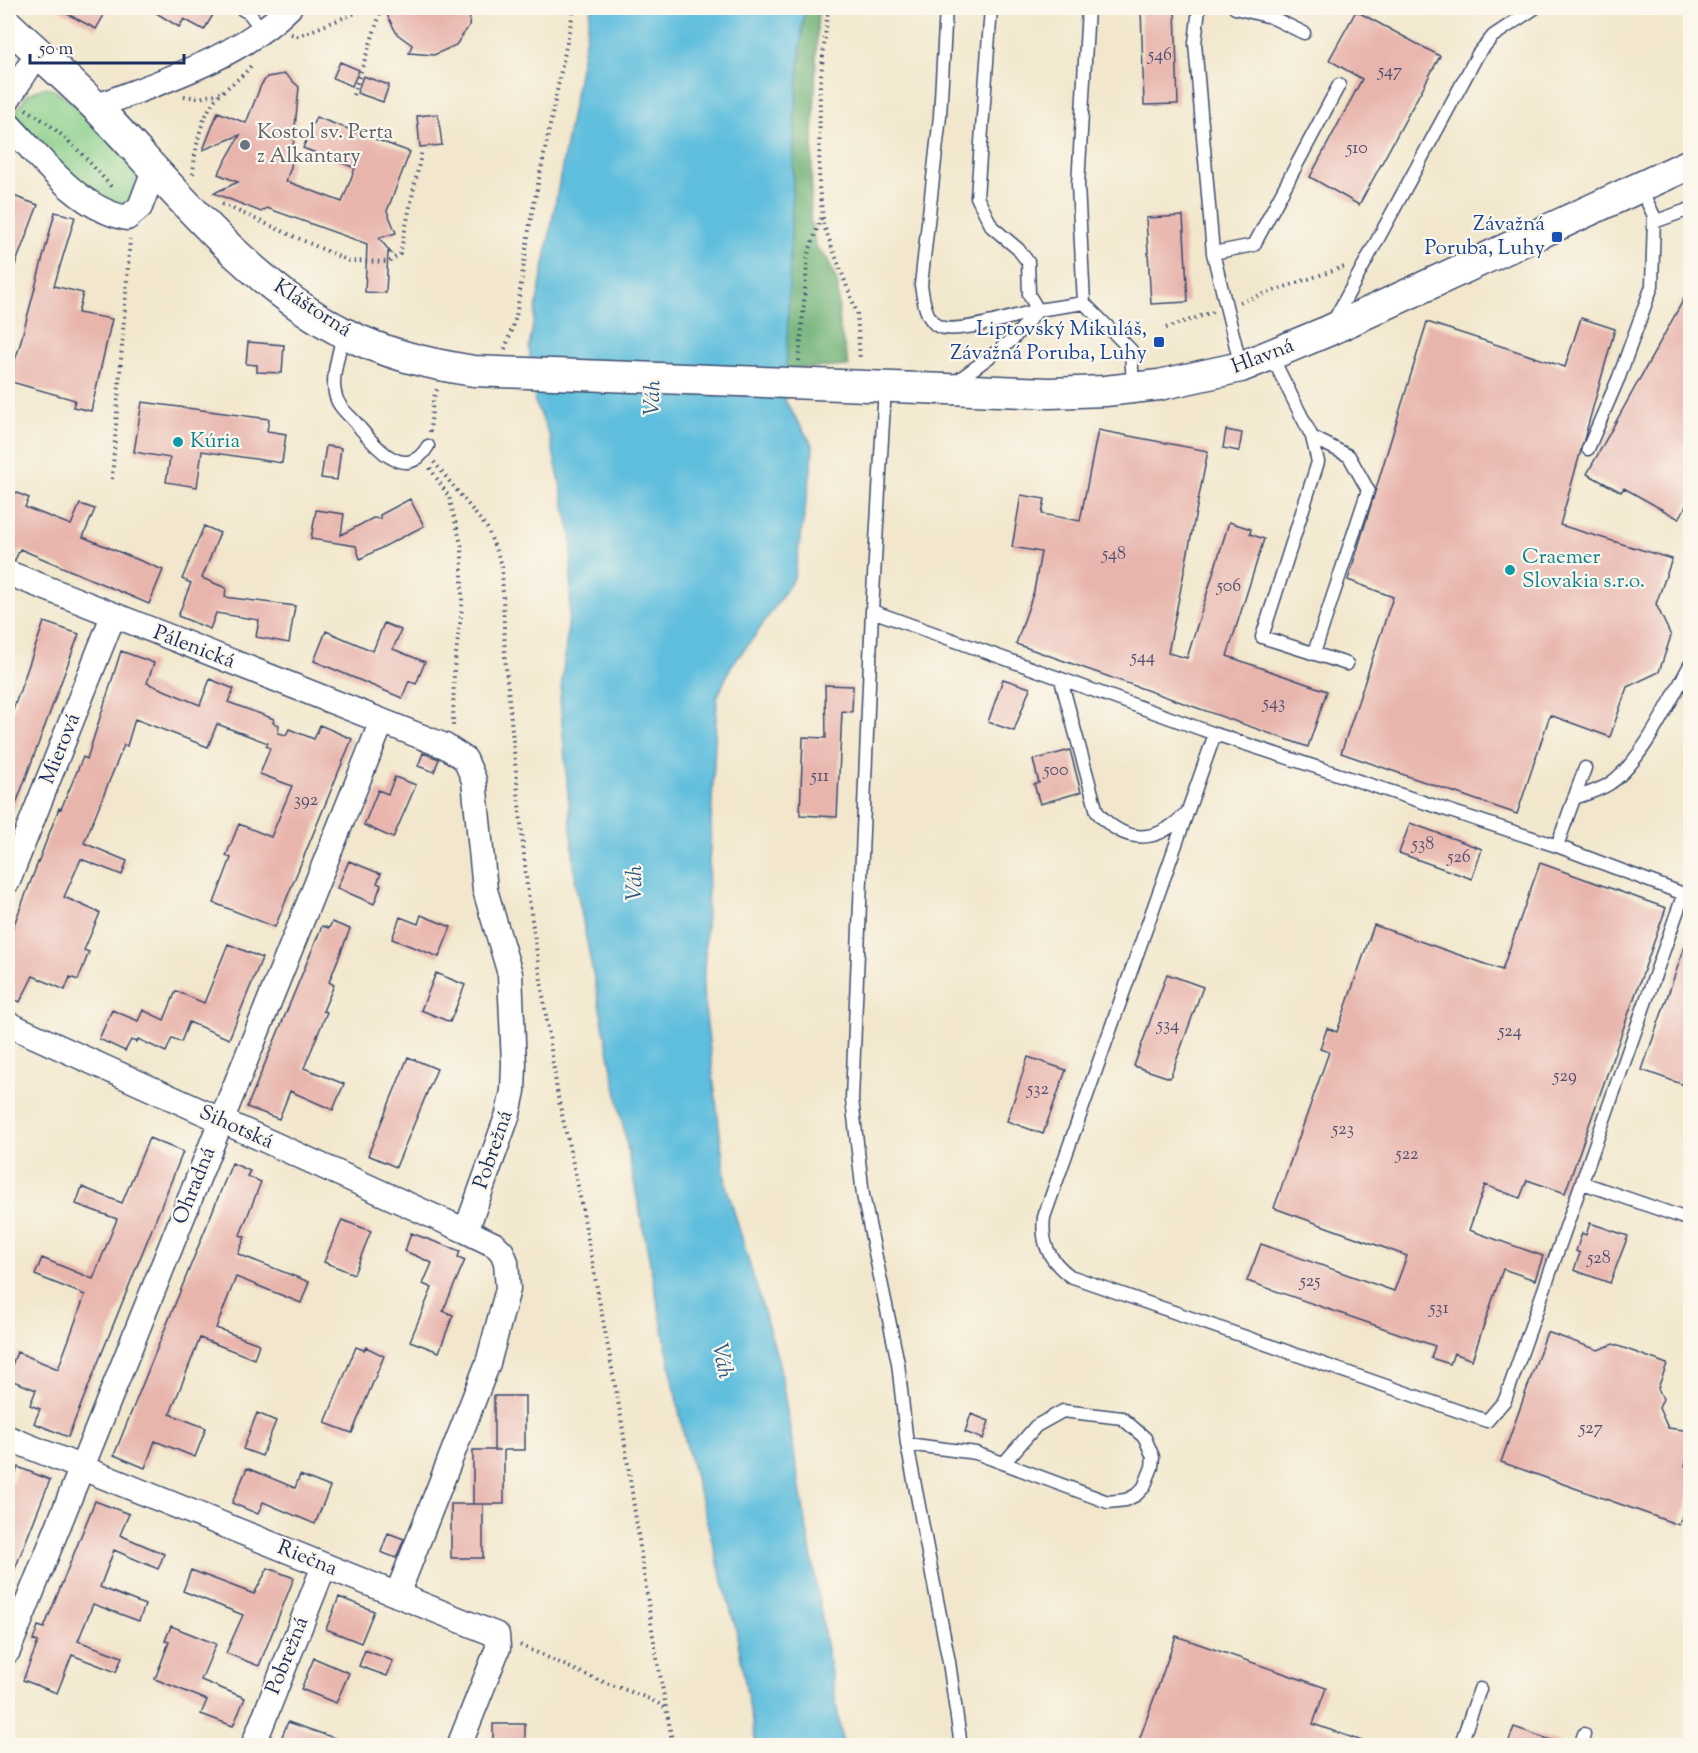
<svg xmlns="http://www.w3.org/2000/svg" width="1698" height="1753" viewBox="0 0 1698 1753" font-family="'Sorts Mill Goudy',serif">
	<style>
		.green { fill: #86cd87; stroke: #507e72; stroke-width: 1.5 }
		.forest { fill: #6cb074; stroke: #447069; stroke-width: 1.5 }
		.water { fill: #5fbedd; stroke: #3d769e; stroke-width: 1.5 }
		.building { fill: #e8b5ad }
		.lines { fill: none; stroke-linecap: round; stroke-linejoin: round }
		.service-casing { stroke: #3b4b6e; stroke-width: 15 }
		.minor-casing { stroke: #3b4b6e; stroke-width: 27 }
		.tertiary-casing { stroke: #3b4b6e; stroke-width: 33 }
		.path { stroke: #3b4b6e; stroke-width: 4; stroke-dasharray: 1.5 4.5; stroke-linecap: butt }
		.service { stroke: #fff; stroke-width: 12 }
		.minor { stroke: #fff; stroke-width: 24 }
		.tertiary { stroke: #fff; stroke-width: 30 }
		.worship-dot { fill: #6b7280; stroke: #fbf7ec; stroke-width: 2 }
		.transit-dot { fill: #1a4fb4; stroke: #fbf7ec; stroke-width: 2 }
		.culture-dot { fill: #0f9aa8; stroke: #fbf7ec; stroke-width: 2 }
		.labels { text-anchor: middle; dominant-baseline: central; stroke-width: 4.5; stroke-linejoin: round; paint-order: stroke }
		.number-label { font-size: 18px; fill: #4e5072 }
		.worship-label { font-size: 21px; fill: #5b616d; stroke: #fbf7ec; text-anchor: start }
		.transit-label { font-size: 21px; fill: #164399; stroke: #fbf7ec; text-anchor: end }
		.street-label { font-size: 21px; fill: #1b2f5e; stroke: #fbf7ec }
		.culture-label { font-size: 21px; fill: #0d838f; stroke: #fbf7ec; text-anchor: start }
		.water-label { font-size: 22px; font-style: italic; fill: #2f5a84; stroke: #fbf7ec }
	</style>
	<rect width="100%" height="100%" fill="#fbf7ec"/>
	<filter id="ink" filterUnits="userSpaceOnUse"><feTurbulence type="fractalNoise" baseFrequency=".0167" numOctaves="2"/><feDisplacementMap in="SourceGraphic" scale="12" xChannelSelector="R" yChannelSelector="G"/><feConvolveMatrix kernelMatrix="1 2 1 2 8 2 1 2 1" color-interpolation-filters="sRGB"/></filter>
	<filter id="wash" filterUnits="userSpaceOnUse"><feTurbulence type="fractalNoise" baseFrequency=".008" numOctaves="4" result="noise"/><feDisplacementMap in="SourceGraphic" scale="24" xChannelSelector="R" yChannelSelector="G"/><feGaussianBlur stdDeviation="1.35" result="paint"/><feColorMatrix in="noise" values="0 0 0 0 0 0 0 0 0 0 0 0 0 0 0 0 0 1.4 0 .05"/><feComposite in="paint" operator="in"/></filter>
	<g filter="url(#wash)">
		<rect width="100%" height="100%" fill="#f2e7cc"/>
		<path class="green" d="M 46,87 C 78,98 114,145 139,169 L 131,197 L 125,206 L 98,201 L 13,116 L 28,94 Z"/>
		<path class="forest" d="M 804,8 L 818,8 L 810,220 L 816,247 L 828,260 L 838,285 L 839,325 L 849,366 L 785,369 L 795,115 Z"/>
		<path class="water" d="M 591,8 L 804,8 L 795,115 L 785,401 L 813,446 L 811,472 L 794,578 L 754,637 L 731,666 L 717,698 L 703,992 L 726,1185 L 779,1363 L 843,1745 L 756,1745 L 736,1630 L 684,1436 L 576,886 L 560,700 L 570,608 L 572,539 L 550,437 L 535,402 L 529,347 Z"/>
		<g id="blocks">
			<path class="building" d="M 56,8 L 108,8 L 96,29 Z
				M 148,8 L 217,8 L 204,30 L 184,19 L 179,27 Z
				M 390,8 L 471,8 L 469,26 L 456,45 L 434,55 L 409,53 L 412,45 L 397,34 L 388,17 Z
				M 1141,8 L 1175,8 L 1178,104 L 1144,105 Z
				M 1356,11 L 1440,56 L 1359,205 L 1310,177 L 1362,79 L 1329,60 Z
				M 340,62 L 359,70 L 352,86 L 333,78 Z
				M 285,74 L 299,87 L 291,167 L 286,181 L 342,202 L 355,168 L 303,148 L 316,117 L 410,152 L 387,211 L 396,233 L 379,238 L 391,253 L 388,252 L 386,293 L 365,292 L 367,244 L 267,208 L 261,212 L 214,193 L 238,182 L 218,174 L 240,135 L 203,150 L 218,112 L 246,123 L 261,85 L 267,77 Z
				M 363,76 L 389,85 L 383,102 L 357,93 Z
				M 438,114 L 442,145 L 420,147 L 417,116 Z
				M 8,194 L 38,205 L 9,281 L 8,281 Z
				M 55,212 L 75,217 L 54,286 L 83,293 L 78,313 L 112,319 L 91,411 L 73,407 L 75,400 L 8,381 L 8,365 L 13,366 L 19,348 Z
				M 1183,216 L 1188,302 L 1151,304 L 1146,218 Z
				M 1690,288 L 1690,498 L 1679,519 L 1624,488 L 1621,492 L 1587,474 Z
				M 1581,318 L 1615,329 L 1560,525 L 1672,559 L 1656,604 L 1671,636 L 1659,672 L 1627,687 L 1610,737 L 1550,715 L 1517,814 L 1341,753 L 1393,597 L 1348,580 L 1427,322 L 1565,367 Z
				M 248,342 L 284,345 L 282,373 L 257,372 L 257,365 L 246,364 Z
				M 142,402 L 269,419 L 267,431 L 286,434 L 282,463 L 202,451 L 197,487 L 166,482 L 170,458 L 134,452 Z
				M 1098,430 L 1208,451 L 1168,653 L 1187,658 L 1229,522 L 1251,529 L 1250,534 L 1264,539 L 1227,656 L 1327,691 L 1308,747 L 1016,644 L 1034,591 L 1041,552 L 1012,547 L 1021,495 L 1045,499 L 1042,514 L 1080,521 Z
				M 1226,430 L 1242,433 L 1239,451 L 1223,448 Z
				M 326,446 L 341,448 L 337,480 L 321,478 Z
				M 8,489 L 29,498 L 25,507 L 71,525 L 80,504 L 95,509 L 83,537 L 163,570 L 149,604 L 20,549 L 15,560 L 8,559 Z
				M 410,499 L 424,526 L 360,559 L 356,546 L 311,539 L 316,510 L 344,514 L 341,535 L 373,518 L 380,519 L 380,515 Z
				M 204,526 L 220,533 L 202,578 L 226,588 L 225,597 L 295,606 L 289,643 L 256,637 L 259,620 L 216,613 L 210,629 L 178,616 L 191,583 L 182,579 Z
				M 44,622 L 79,634 L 9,823 L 8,724 Z
				M 384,623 L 401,630 L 393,649 L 425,662 L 416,684 L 409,681 L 402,698 L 314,661 L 326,631 L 373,651 Z
				M 121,651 L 154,663 L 147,683 L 200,705 L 210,679 L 234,689 L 228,702 L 274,719 L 273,723 L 279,725 L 278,733 L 286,735 L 289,729 L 314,739 L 320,725 L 352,739 L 275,927 L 214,903 L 231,858 L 226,856 L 239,824 L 271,837 L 292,786 L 260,774 L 270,748 L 266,746 L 268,743 L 217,724 L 208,747 L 135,719 L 127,746 L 124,745 L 84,843 L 127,861 L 122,875 L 81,859 L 64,897 L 100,913 L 84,950 L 89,952 L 78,980 L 70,977 L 65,990 L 33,976 L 20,1002 L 8,996 L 8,940 L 59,808 L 61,809 L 83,757 L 87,759 Z
				M 1003,679 L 1030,688 L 1014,731 L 988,722 Z
				M 825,685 L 853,686 L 852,712 L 842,711 L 837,817 L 800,815 L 803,737 L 826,738 Z
				M 1070,750 L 1081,792 L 1040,804 L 1034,784 L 1039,783 L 1033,760 Z
				M 423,753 L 439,759 L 434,772 L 418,766 Z
				M 395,777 L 416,785 L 393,838 L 364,825 L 378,790 L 388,794 Z
				M 1410,823 L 1482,849 L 1472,879 L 1399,853 Z
				M 349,861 L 381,874 L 377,883 L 381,885 L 374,904 L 337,888 Z
				M 1540,863 L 1666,908 L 1565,1193 L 1527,1180 L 1520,1198 L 1485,1185 L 1469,1230 L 1543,1256 L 1535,1280 L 1503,1269 L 1472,1360 L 1454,1353 L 1450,1364 L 1431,1358 L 1435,1346 L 1247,1281 L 1261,1244 L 1394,1291 L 1407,1256 L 1274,1208 L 1329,1052 L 1320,1049 L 1327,1028 L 1337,1032 L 1374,925 L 1502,970 Z
				M 421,915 L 451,927 L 439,957 L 392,939 L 400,917 L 418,924 Z
				M 332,922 L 350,929 L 329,982 L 334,985 L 323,1011 L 327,1012 L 304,1068 L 344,1084 L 333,1110 L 290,1091 L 279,1119 L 247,1107 L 322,926 L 329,928 Z
				M 1688,937 L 1690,937 L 1690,1087 L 1642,1070 Z
				M 228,944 L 262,958 L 229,1039 L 189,1022 L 181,1042 L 172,1038 L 166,1052 L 138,1039 L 137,1042 L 131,1040 L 125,1051 L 99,1039 L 112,1010 L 138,1021 L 143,1010 L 164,1020 L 176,991 L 204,1003 Z
				M 436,973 L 465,985 L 450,1022 L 421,1010 Z
				M 1167,974 L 1203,987 L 1170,1078 L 1134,1066 Z
				M 408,1057 L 437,1069 L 396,1167 L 368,1155 Z
				M 1028,1057 L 1066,1070 L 1043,1134 L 1007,1121 Z
				M 149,1138 L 183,1152 L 68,1437 L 34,1423 L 40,1409 L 30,1405 L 36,1390 L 8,1379 L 8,1375 L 17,1352 L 58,1369 L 85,1295 L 35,1275 L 42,1258 L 93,1279 L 117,1219 L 76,1204 L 82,1187 L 122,1203 Z
				M 232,1163 L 250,1171 L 247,1176 L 261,1182 L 240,1235 L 245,1237 L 238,1254 L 309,1282 L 301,1303 L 236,1277 L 216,1328 L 259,1344 L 254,1359 L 200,1338 L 170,1414 L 206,1428 L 195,1457 L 155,1441 L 145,1468 L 114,1455 Z
				M 342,1220 L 371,1231 L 354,1274 L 324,1262 Z
				M 1590,1223 L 1628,1236 L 1610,1283 L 1574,1270 L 1580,1253 L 1576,1251 L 1582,1233 L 1586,1235 Z
				M 411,1233 L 460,1251 L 458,1257 L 465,1260 L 443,1311 L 453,1315 L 439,1352 L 410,1341 L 432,1288 L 423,1284 L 432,1263 L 405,1251 Z
				M 1547,1332 L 1598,1350 L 1613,1344 L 1667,1364 L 1658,1388 L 1663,1399 L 1659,1408 L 1668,1428 L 1684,1430 L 1690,1437 L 1690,1450 L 1685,1466 L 1690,1468 L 1690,1494 L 1679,1525 L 1501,1462 Z
				M 356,1347 L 364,1350 L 366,1347 L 384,1356 L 352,1433 L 325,1423 Z
				M 494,1396 L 525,1396 L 525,1450 L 504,1450 L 504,1504 L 473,1504 L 473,1450 L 500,1450 L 494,1450 Z
				M 257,1413 L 276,1421 L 262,1456 L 243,1449 Z
				M 971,1414 L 989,1421 L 983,1439 L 965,1432 Z
				M 18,1467 L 50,1480 L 9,1584 L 8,1493 Z
				M 247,1468 L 295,1488 L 300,1475 L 330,1487 L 315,1524 L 263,1502 L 258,1514 L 232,1503 Z
				M 95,1501 L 129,1514 L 120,1535 L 164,1554 L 158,1569 L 114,1550 L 100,1587 L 145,1605 L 139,1621 L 93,1604 L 78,1641 L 122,1657 L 116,1672 L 72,1655 L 57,1693 L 23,1680 L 38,1642 L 33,1640 L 38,1626 L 44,1628 Z
				M 451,1504 L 483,1504 L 483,1558 L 451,1558 Z
				M 388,1533 L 404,1539 L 396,1558 L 381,1552 Z
				M 268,1568 L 294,1578 L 259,1666 L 226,1653 L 243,1615 L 183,1591 L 191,1570 L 254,1594 Z
				M 339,1597 L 374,1611 L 361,1643 L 326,1629 Z
				M 171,1626 L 216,1644 L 201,1680 L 245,1698 L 233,1726 L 201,1714 L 207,1700 L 155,1679 L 169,1642 L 165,1641 Z
				M 1176,1636 L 1326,1688 L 1313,1724 L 1368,1743 L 1368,1746 L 1137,1746 Z
				M 365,1650 L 393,1661 L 387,1676 L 359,1666 Z
				M 314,1658 L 349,1673 L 336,1703 L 301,1689 Z
				M 288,1722 L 349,1743 L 348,1746 L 278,1746 Z
				M 493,1724 L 525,1724 L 525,1746 L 493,1746 Z
				M 1514,1727 L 1559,1743 L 1558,1746 L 1507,1746 Z"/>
		</g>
	</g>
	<g filter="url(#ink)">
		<use href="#blocks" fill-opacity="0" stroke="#3b4b6e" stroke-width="1.5"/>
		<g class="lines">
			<g class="service-casing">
				<path id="service" d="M 240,8 L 249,13 L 263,31
					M 946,8 L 940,116 L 921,285 C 923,298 925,316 936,325 C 952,337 1017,315 1038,310
					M 991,8 L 977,197 L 992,227 L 1018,249 L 1028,262 L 1029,295 L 1038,310 L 1084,303
					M 1088,8 L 1078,185 L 1084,303 L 1131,350 L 1133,387
					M 1199,8 L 1195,43 L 1213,253 L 1241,367
					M 1235,8 L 1271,17 L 1304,33
					M 1654,222 L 1690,209
					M 1213,253 L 1254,245 L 1339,85
					M 1333,322 L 1478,54 L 1493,36 L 1535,8
					M 343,333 C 340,351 331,376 335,393 C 337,406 348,414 356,423 C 372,443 405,485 428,446
					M 1271,355 L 1312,437 L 1318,462 L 1262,637 L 1347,664
					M 953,384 L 1011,341 L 1038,310
					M 885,387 L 872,611 L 852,1099 L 863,1195 L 898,1363 L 907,1444 L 949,1662 L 961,1746
					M 1312,437 L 1349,456 L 1368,490 L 1314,653
					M 1588,449 L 1619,377 L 1652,286 L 1654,216 L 1640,187
					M 872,611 L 1215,734 L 1557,846 L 1689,896
					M 1061,680 L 1097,812 C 1124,843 1155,845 1184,815
					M 1215,734 L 1044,1217 C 1041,1244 1049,1260 1070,1276 L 1487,1421 L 1505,1400 L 1684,893
					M 1574,798 C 1586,794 1598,791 1609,784 C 1641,764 1671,699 1690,665
					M 1557,846 L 1585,768
					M 1583,1183 L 1690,1220
					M 907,1444 L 976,1453 L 1108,1502 L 1126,1500 L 1136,1495 L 1144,1487 L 1152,1467 L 1153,1457 L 1145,1438 L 1122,1418 L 1063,1411 L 1036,1426 L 1004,1463
					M 1460,1746 L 1480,1689
					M 1580,1746 L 1584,1734"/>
			</g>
			<g class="minor-casing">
				<path id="minor" d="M 8,99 L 38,53
					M 95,107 C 162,81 237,59 289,8
					M 8,124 C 41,158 78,209 127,218 L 140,207 L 154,170
					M 8,573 L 445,746 L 465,759 L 474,780 L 485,890 L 510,974 L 514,1064 L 513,1091 L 508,1114 L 466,1231
					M 8,881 L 113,616
					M 8,1024 L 466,1231 L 495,1245 L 502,1252 L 506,1262 L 508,1289 L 488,1363 L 397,1595
					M 8,1438 L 497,1635 L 498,1648 L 459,1746
					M 8,1651 L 382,721
					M 253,1746 L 324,1566"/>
			</g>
			<g class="tertiary-casing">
				<path id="tertiary" d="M 8,25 C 37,52 68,79 97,108 C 171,185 248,284 344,333 C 386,354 428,364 474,371 L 1050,393 L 1105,391 L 1159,385 L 1241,367 L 1328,331 L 1690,164"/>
			</g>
			<path class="path" d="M 828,8 L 820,85 L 819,187 L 824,226 L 857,313 L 860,361
				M 291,34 L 298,36 L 368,8
				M 353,95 L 382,8
				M 184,96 L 199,98 L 220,93
				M 26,109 C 63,132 85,156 113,189
				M 193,174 C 195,148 201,111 222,92 C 233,83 244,76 252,64
				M 222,204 L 349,261 L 389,262 L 400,254 L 422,150
				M 1240,302 L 1344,267
				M 1166,328 L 1213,312
				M 505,349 L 516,317 L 530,223 L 574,8
				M 799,361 L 808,254 L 822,215
				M 430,432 L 433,400 L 437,389
				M 434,462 L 487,528 L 502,565 L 505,657 L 527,886 L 558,1097 L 578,1186 L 621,1417 L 653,1636 L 673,1746
				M 430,468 L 449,497 L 462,548 L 462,608 L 454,669 L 453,728
				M 112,479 L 130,239
				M 520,1645 L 593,1678 L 650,1699 L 666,1708"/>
			<use href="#service" class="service"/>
			<use href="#minor" class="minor"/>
			<use href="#tertiary" class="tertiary"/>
		</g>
	</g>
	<circle class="worship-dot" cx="245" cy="145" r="6"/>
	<g class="transit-dot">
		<rect x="1551" y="231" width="12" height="12" rx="3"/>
		<rect x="1153" y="336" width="12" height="12" rx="3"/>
	</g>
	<g class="culture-dot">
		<circle cx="178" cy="442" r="6"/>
		<circle cx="1510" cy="570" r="6"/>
	</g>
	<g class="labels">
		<g class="number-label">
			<text x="1160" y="56">546</text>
			<text x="1390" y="72">547</text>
			<text x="1357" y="149">510</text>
			<text x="1114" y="555">548</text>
			<text x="1229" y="587">506</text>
			<text x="1143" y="658">544</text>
			<text x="1274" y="704">543</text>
			<text x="1056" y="771">500</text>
			<text x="820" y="777">511</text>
			<text x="306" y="801">392</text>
			<text x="1423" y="845">538</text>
			<text x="1459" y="858">526</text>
			<text x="1168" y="1026">534</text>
			<text x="1510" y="1032">524</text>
			<text x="1565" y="1077">529</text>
			<text x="1038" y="1090">532</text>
			<text x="1343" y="1130">523</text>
			<text x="1407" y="1155">522</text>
			<text x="1599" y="1259">528</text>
			<text x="1310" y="1282">525</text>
			<text x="1439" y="1309">531</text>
			<text x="1591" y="1429">527</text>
		</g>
		<g class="worship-label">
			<text x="257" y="133">Kostol sv. Perta<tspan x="257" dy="24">z Alkantary</tspan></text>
		</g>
		<g class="transit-label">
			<text x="1545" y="225">Závažná<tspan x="1545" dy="24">Poruba, Luhy</tspan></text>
			<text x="1147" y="330">Liptovský Mikuláš,<tspan x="1147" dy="24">Závažná Poruba, Luhy</tspan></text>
		</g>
		<g class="street-label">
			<text transform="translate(312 309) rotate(33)">Kláštorná</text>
			<text transform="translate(1263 357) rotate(-21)">Hlavná</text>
			<text transform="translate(194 648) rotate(21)">Pálenická</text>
			<text transform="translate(61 749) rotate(-68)">Mierová</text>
			<text transform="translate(236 1128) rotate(24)">Sihotská</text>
			<text transform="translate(494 1150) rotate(-71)">Pobrežná</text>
			<text transform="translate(195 1186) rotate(-68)">Ohradná</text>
			<text transform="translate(307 1559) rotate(22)">Riečna</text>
			<text transform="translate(288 1656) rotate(-68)">Pobrežná</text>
		</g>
		<g class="culture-label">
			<text x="190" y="442">Kúria</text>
			<text x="1522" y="558">Craemer<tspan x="1522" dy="24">Slovakia s.r.o.</tspan></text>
		</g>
		<g class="water-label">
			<text transform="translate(654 398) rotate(-88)">Váh</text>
			<text transform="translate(636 883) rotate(-89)">Váh</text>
			<text transform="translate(721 1361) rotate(79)">Váh</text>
		</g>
	</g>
	<rect width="1698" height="1753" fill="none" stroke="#fbf7ec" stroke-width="30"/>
	<path d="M30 54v9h154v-9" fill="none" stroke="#1b2f5e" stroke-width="3"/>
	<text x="39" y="54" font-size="18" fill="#1b2f5e" stroke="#fbf7ec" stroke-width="4.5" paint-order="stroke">50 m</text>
</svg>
